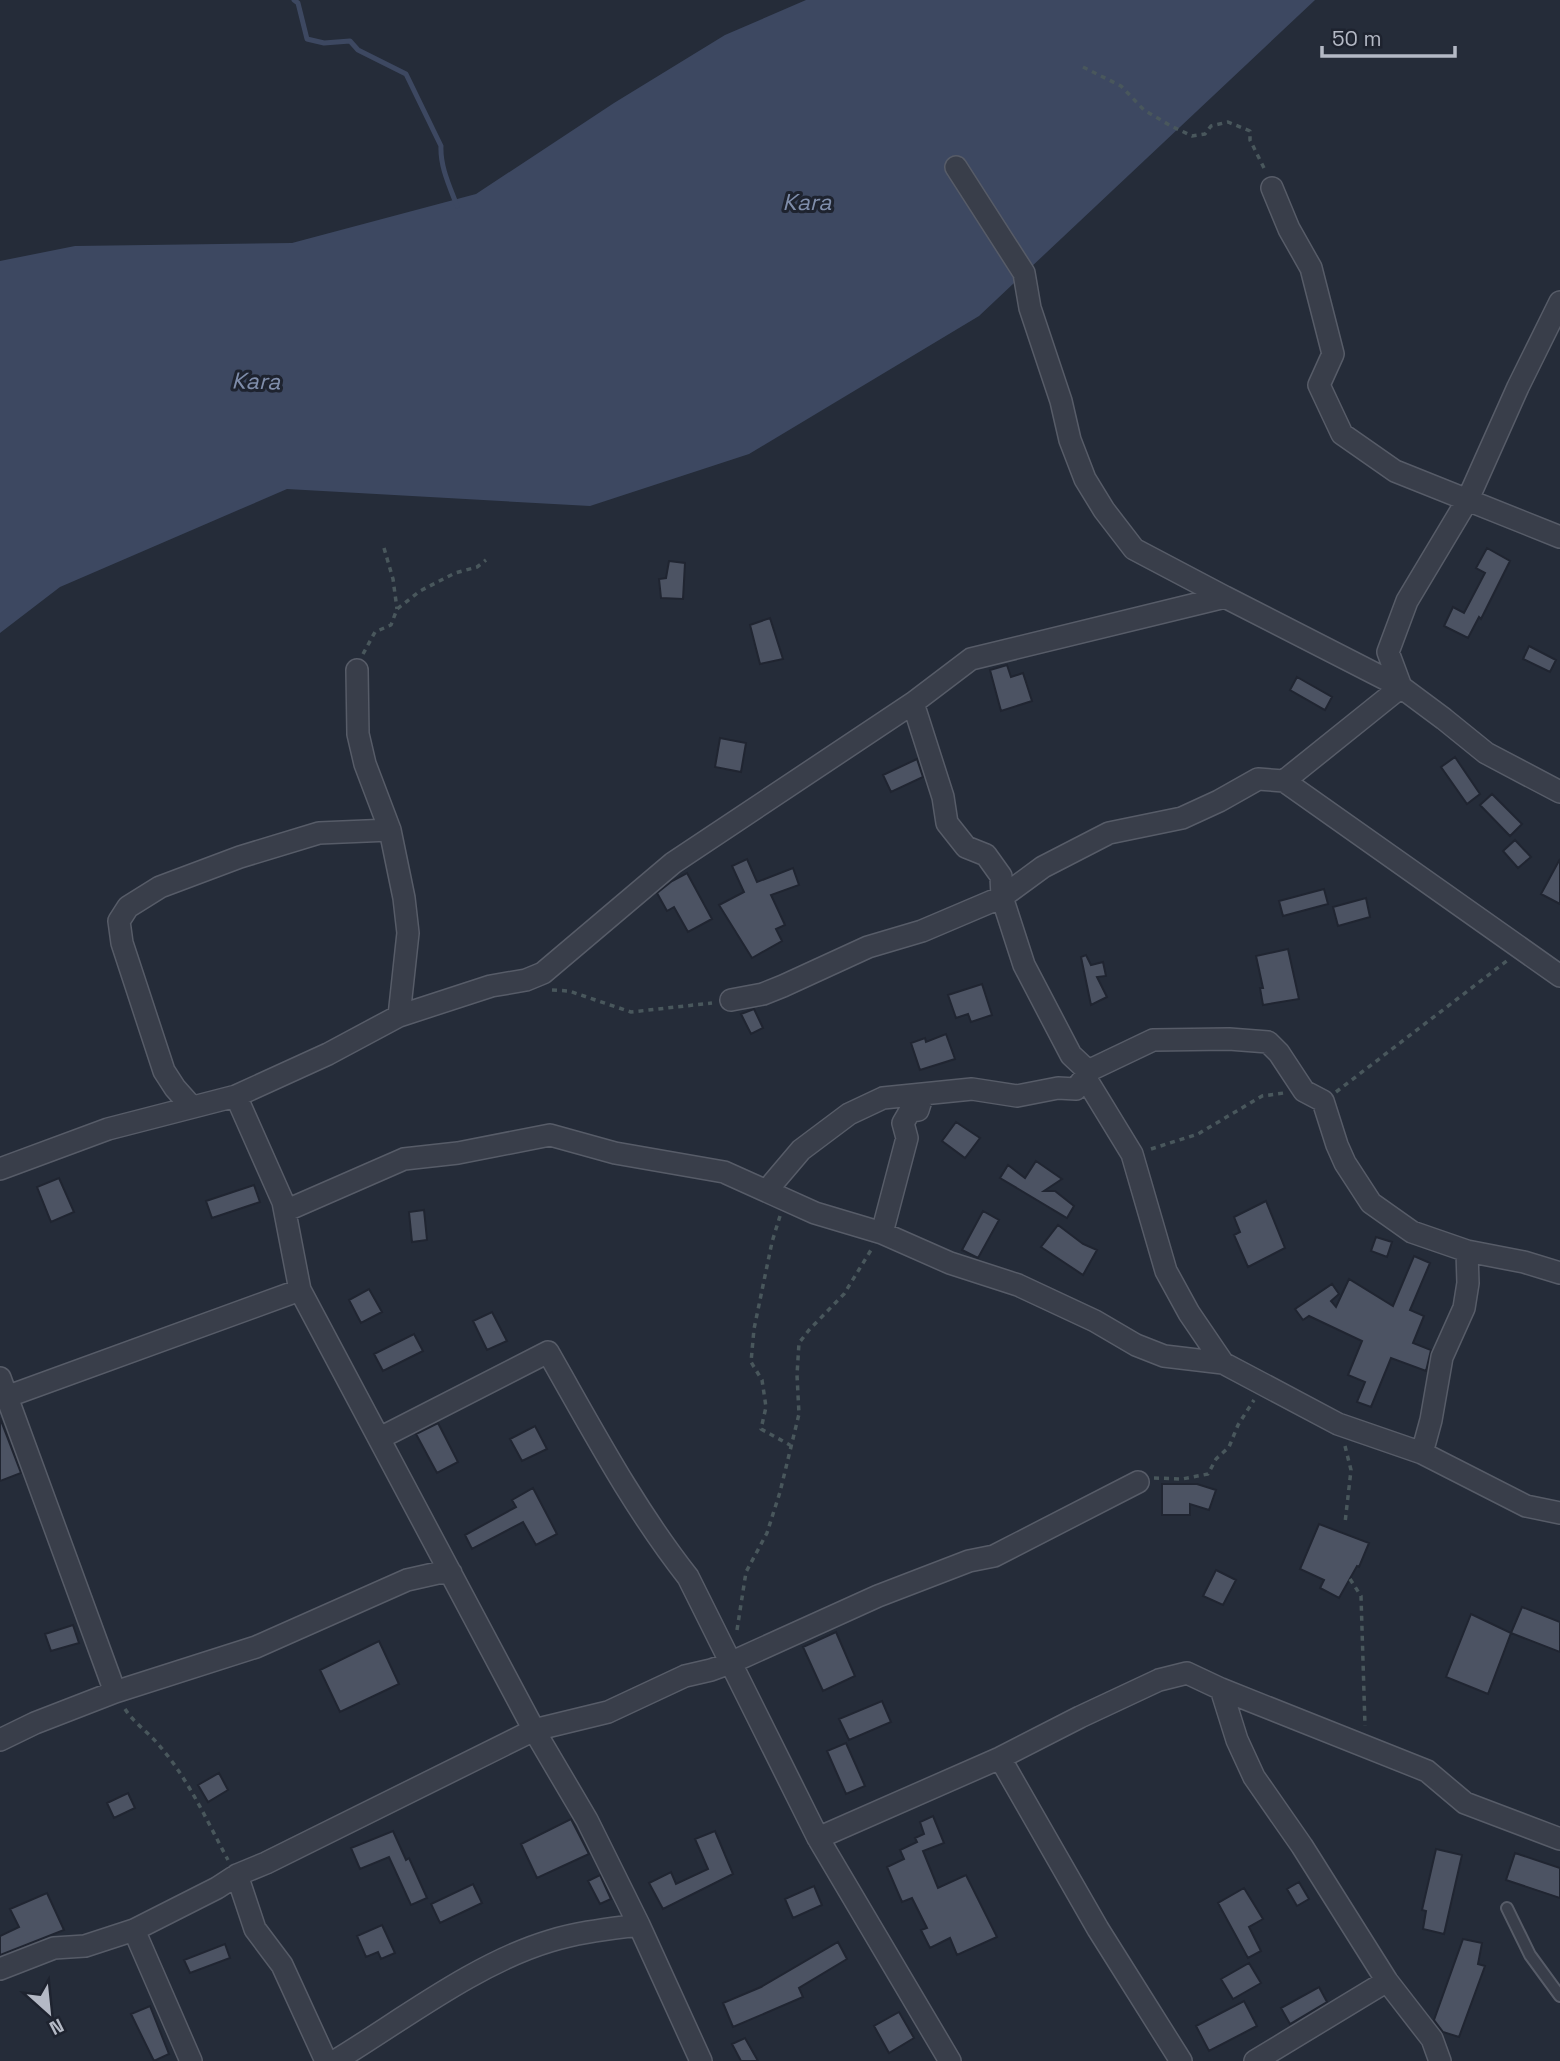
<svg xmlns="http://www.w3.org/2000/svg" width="1560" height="2061" viewBox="0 0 1560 2061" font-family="'Space Grotesk',sans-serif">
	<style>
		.water { fill: #3d4861 }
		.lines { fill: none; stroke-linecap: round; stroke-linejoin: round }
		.stream { stroke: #3d4861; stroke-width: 5 }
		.building { fill: #4c5363; stroke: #202531; stroke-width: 2 }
		.lane-casing { stroke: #575c68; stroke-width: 14 }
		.street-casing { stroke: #575c68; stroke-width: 24 }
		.path { stroke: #49575c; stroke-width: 3.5; stroke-dasharray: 5 5; stroke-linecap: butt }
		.lane { stroke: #393e4a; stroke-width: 10 }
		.street { stroke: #393e4a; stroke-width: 21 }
		.labels { text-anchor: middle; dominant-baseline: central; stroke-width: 6; stroke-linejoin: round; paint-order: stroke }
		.water-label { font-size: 23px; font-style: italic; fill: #7f8daa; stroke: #1e232f }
	</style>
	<rect width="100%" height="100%" fill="#252c39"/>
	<path class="water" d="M 806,0 L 1315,0 L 979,316 L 749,454 L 590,506 L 287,489 L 60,587 L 0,633 L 0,261 L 75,246 L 292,243 L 476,194 L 614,103 L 725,35 Z"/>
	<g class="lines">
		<path class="stream" d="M 294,0 L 298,3 L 307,39 L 324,43 L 350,41 L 358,50 L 406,74 L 441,146 C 440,167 450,187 457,206"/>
	</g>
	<path class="building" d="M 1487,548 L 1510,561 L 1481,619 L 1479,617 L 1468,638 L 1444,626 L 1453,607 L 1464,613 L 1485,573 L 1476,568 Z
		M 669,561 L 685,563 L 683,599 L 661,598 L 659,579 L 666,578 Z
		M 770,618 L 783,659 L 760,664 L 750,625 Z
		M 1529,646 L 1556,660 L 1550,672 L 1523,659 Z
		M 1007,665 L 1011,677 L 1023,673 L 1032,701 L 1001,711 L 990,670 Z
		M 1297,677 L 1332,697 L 1325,710 L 1290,690 Z
		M 720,738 L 746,743 L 741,772 L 715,767 Z
		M 1455,757 L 1480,794 L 1467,804 L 1441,767 Z
		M 917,759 L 923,777 L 891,792 L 883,775 Z
		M 1492,794 L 1522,824 L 1510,836 L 1480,805 Z
		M 1515,840 L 1531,857 L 1518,868 L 1503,851 Z
		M 747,859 L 757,882 L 793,868 L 799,885 L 771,895 L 785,925 L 776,929 L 782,941 L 752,958 L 719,905 L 744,892 L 732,866 Z
		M 1560,859 L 1560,904 L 1541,894 Z
		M 687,873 L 712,919 L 688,932 L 674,907 L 667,911 L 657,893 L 672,881 Z
		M 1324,889 L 1328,904 L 1283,916 L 1279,901 Z
		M 1366,898 L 1370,917 L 1338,926 L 1333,907 Z
		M 1288,949 L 1299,999 L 1263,1005 L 1260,988 L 1263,988 L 1256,956 Z
		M 1086,955 L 1091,965 L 1103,962 L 1106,976 L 1097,977 L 1107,997 L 1091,1005 L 1081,957 Z
		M 982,984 L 992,1015 L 971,1022 L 968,1014 L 956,1018 L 948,995 Z
		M 754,1009 L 763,1028 L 751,1034 L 741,1014 Z
		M 946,1034 L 955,1059 L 920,1070 L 911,1043 L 925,1038 L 926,1042 Z
		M 956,1122 L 980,1138 L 965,1158 L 942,1141 Z
		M 1036,1161 L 1062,1179 L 1044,1191 L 1055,1191 L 1074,1206 L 1067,1218 L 1000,1178 L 1008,1165 L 1025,1178 Z
		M 59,1178 L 74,1212 L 51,1222 L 37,1187 Z
		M 254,1185 L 260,1202 L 212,1218 L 206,1201 Z
		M 1266,1201 L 1285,1248 L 1248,1267 L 1234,1235 L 1240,1232 L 1234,1217 Z
		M 424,1210 L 427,1240 L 412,1242 L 409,1212 Z
		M 983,1211 L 999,1220 L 978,1258 L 962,1250 Z
		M 1058,1225 L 1083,1244 L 1097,1250 L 1083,1275 L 1041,1247 Z
		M 1376,1237 L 1392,1242 L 1387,1257 L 1371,1251 Z
		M 1414,1256 L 1430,1263 L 1410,1310 L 1424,1316 L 1413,1343 L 1431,1350 L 1427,1367 L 1426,1371 L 1391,1358 L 1371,1407 L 1357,1402 L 1365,1382 L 1348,1375 L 1362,1341 L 1309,1316 L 1303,1320 L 1295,1309 L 1332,1284 L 1339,1294 L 1331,1301 L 1336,1307 L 1349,1279 L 1393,1306 Z
		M 369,1289 L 382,1312 L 361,1323 L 349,1300 Z
		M 492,1312 L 507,1341 L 487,1350 L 473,1321 Z
		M 414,1334 L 423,1351 L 383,1371 L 374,1354 Z
		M 0,1418 L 21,1473 L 0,1481 Z
		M 438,1423 L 458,1462 L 437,1473 L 416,1434 Z
		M 535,1426 L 547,1449 L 522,1461 L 510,1439 Z
		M 1162,1484 L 1197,1484 L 1216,1490 L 1209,1510 L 1190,1504 L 1190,1515 L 1162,1515 Z
		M 533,1488 L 557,1534 L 536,1545 L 523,1522 L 472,1549 L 465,1535 L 516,1507 L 512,1500 Z
		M 1319,1524 L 1369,1543 L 1359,1567 L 1357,1566 L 1339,1598 L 1320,1588 L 1324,1580 L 1300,1569 Z
		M 1216,1570 L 1236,1580 L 1223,1605 L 1203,1596 Z
		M 1522,1607 L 1560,1622 L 1560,1652 L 1511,1633 Z
		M 1471,1614 L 1511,1633 L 1488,1694 L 1446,1677 Z
		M 73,1625 L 79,1643 L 51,1651 L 45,1634 Z
		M 836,1632 L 855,1676 L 823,1691 L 803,1647 Z
		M 379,1641 L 399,1684 L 340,1712 L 320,1670 Z
		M 882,1701 L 891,1722 L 849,1740 L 839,1719 Z
		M 846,1743 L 865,1786 L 846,1794 L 827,1751 Z
		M 219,1773 L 228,1790 L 208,1802 L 198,1785 Z
		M 128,1793 L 135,1808 L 114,1818 L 107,1803 Z
		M 933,1816 L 944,1843 L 923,1851 L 938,1888 L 966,1875 L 997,1937 L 957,1955 L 950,1938 L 930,1948 L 921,1930 L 927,1928 L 912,1898 L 902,1902 L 887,1867 L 904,1859 L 900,1850 L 917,1842 L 915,1838 L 924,1834 L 920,1822 Z
		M 571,1819 L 589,1854 L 537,1878 L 521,1844 Z
		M 393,1831 L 406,1860 L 409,1858 L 427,1898 L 411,1905 L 389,1857 L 360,1869 L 351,1848 Z
		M 715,1831 L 733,1874 L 663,1909 L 649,1883 L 671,1872 L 676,1884 L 708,1869 L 695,1839 Z
		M 1436,1849 L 1462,1855 L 1444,1934 L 1423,1929 L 1426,1911 L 1422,1910 Z
		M 1515,1853 L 1560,1868 L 1560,1898 L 1506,1880 Z
		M 600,1875 L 611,1899 L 600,1904 L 588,1881 Z
		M 1299,1882 L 1309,1899 L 1297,1906 L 1287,1889 Z
		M 473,1884 L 482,1903 L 440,1923 L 431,1904 Z
		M 814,1886 L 822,1905 L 793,1918 L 785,1899 Z
		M 1244,1888 L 1263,1919 L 1249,1927 L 1261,1951 L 1248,1958 L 1218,1903 Z
		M 47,1893 L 64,1930 L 0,1955 L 0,1936 L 19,1927 L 10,1909 Z
		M 382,1925 L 395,1953 L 381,1959 L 378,1952 L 366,1957 L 357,1936 Z
		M 1463,1939 L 1482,1943 L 1478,1964 L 1485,1966 L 1459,2037 L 1443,2032 L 1434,2020 Z
		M 838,1942 L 847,1959 L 799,1988 L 803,1997 L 733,2027 L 723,2003 L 761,1987 Z
		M 225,1944 L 230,1958 L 190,1973 L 184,1960 Z
		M 1249,1963 L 1261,1983 L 1233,1999 L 1221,1979 Z
		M 1319,1987 L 1327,2002 L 1290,2024 L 1281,2008 Z
		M 1244,2001 L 1257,2026 L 1209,2051 L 1196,2026 Z
		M 150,2006 L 169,2054 L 154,2061 L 131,2014 Z
		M 899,2012 L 914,2038 L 889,2053 L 874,2026 Z
		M 745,2038 L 758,2061 L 741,2061 L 732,2044 Z"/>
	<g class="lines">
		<g class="lane-casing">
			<path id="lane" d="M 1507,1908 L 1530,1955 L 1560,1996"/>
		</g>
		<g class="street-casing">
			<path id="street" d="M 956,167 L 1024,273 L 1030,308 L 1061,401 L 1070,440 L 1085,479 L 1104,510 L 1134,549 L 1225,597
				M 1272,188 L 1289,229 L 1311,268 L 1333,354 L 1319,385 L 1342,434 L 1395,471 L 1560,537
				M 357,670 L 358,734 L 365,764 L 390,830 L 404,898 L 408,933 L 399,1016
				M 1401,687 L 1388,652 L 1407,601 L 1468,499 L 1518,387 L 1560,302
				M 913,703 L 943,797 L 947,823 L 966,847 L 986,855 L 1001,876 L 1002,897 L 1024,965 L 1071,1055 L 1088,1071 L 1085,1077 L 1132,1154 L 1166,1271 L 1189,1313 L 1223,1363 L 1338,1424 L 1422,1453 L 1526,1506 L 1560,1513
				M 1284,781 L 1401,687
				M 731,1000 L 763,994 L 783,986 L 868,947 L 922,931 L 1002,897 L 1043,867 L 1109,833 L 1182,818 L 1219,801 L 1258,779 L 1284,781 L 1560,976
				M 1088,1071 L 1153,1040 L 1229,1039 L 1268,1042 L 1279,1053 L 1304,1091 L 1323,1101 L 1337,1145 L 1345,1163 L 1371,1203 L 1412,1232 L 1467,1251 L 1524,1262 L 1560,1273
				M 236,1096 L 283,1202 L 300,1290 L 534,1730 L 587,1820 L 639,1925 L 701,2061
				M 191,1106 L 175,1088 L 164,1071 L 122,943 L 119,921 L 128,907 L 160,887 L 240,857 L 319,833 L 390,830
				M 0,1169 L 108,1129 L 236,1096 L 328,1054 L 399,1016 L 491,986 L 526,980 L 543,973 L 673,863 L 913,703 L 971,659 L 1225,597 L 1401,687 L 1444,719 L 1486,753 L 1560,792
				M 772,1193 L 773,1183 L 801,1150 L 849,1114 L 883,1098 L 972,1089 L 1017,1096 L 1058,1088 L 1076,1089 L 1085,1077
				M 285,1211 L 404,1159 L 458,1153 L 550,1135 L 615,1153 L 724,1172 L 815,1213 L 882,1233 L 950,1263 L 1018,1285 L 1095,1321 L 1136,1345 L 1164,1356 L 1223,1363
				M 882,1233 L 907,1138 L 903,1123 L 910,1111 L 918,1110 L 923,1094
				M 0,1378 L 115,1692
				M 6,1397 L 300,1290
				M 380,1438 L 548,1352 C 592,1429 633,1507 688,1577 L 818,1838 L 950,2061
				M 1422,1453 L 1431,1420 L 1442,1357 L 1464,1308 L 1468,1283 L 1467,1251
				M 1221,1689 L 1237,1740 L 1254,1777 L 1302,1846 L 1387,1981 L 1432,2039 L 1440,2061
				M 0,1740 L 35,1723 L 115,1692 L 256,1647 L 407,1580 L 438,1573 L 451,1573
				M 1000,1758 L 1098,1929 L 1181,2061
				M 818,1838 L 1000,1758 L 1080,1717 L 1159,1680 L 1187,1673 L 1221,1689 L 1427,1771 L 1465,1803 L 1560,1839
				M 237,1875 L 255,1929 L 282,1965 L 326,2061
				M 134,1930 L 191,2061
				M 0,1969 L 54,1948 L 85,1946 L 134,1930 L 217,1888 L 237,1875 L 266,1863 L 534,1730 L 608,1712 L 685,1676 L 711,1670 L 730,1663 L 878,1596 L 969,1561 L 994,1556 L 1138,1482
				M 335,2061 C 401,2021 476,1963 550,1941 C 579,1932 609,1929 639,1925
				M 1255,2061 L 1387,1981"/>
		</g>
		<path class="path" d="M 1083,67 L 1121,86 L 1144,110 L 1171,126 L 1192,136 L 1205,134 L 1211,126 L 1228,122 L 1250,131 L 1250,140 L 1266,172
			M 384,548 L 393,579 L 397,609
			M 363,654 L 375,632 L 391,625 L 397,609 L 420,591 L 455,573 L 477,567 L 486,560
			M 552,990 L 569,991 L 631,1012 L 712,1003
			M 1336,1092 L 1508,960
			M 1151,1149 L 1198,1134 L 1262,1096 L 1284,1093
			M 780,1216 L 772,1242 L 754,1329 L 751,1362 L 762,1380 L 766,1407 L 761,1429 L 790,1445
			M 1345,1446 L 1351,1470 L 1345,1523
			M 1154,1478 L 1182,1479 L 1208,1474 L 1216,1459 L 1229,1447 L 1238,1425 L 1254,1400
			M 1350,1579 L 1361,1596 L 1365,1726
			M 737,1630 L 746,1572 L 767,1533 L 780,1492 L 799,1414 L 797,1375 L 799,1343 L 809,1330 L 844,1294 L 871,1250
			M 125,1709 C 134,1723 148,1732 158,1744 C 188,1778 207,1821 228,1860"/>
		<use href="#lane" class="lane"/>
		<use href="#street" class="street"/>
	</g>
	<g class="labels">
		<g class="water-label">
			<text x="807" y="202">Kara</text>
			<text transform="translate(256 381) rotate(1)">Kara</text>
		</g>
	</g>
	<g transform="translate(49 2012) rotate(153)" stroke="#1e232f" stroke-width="5" paint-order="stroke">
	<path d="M0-5L12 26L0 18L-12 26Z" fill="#b4b9c5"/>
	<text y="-10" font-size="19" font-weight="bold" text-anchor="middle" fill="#b4b9c5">N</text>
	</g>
	<path d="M1322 46v10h133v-10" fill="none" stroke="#b4b9c5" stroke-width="3.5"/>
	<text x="1332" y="46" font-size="21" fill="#b4b9c5" stroke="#1e232f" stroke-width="5" paint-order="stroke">50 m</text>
</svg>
